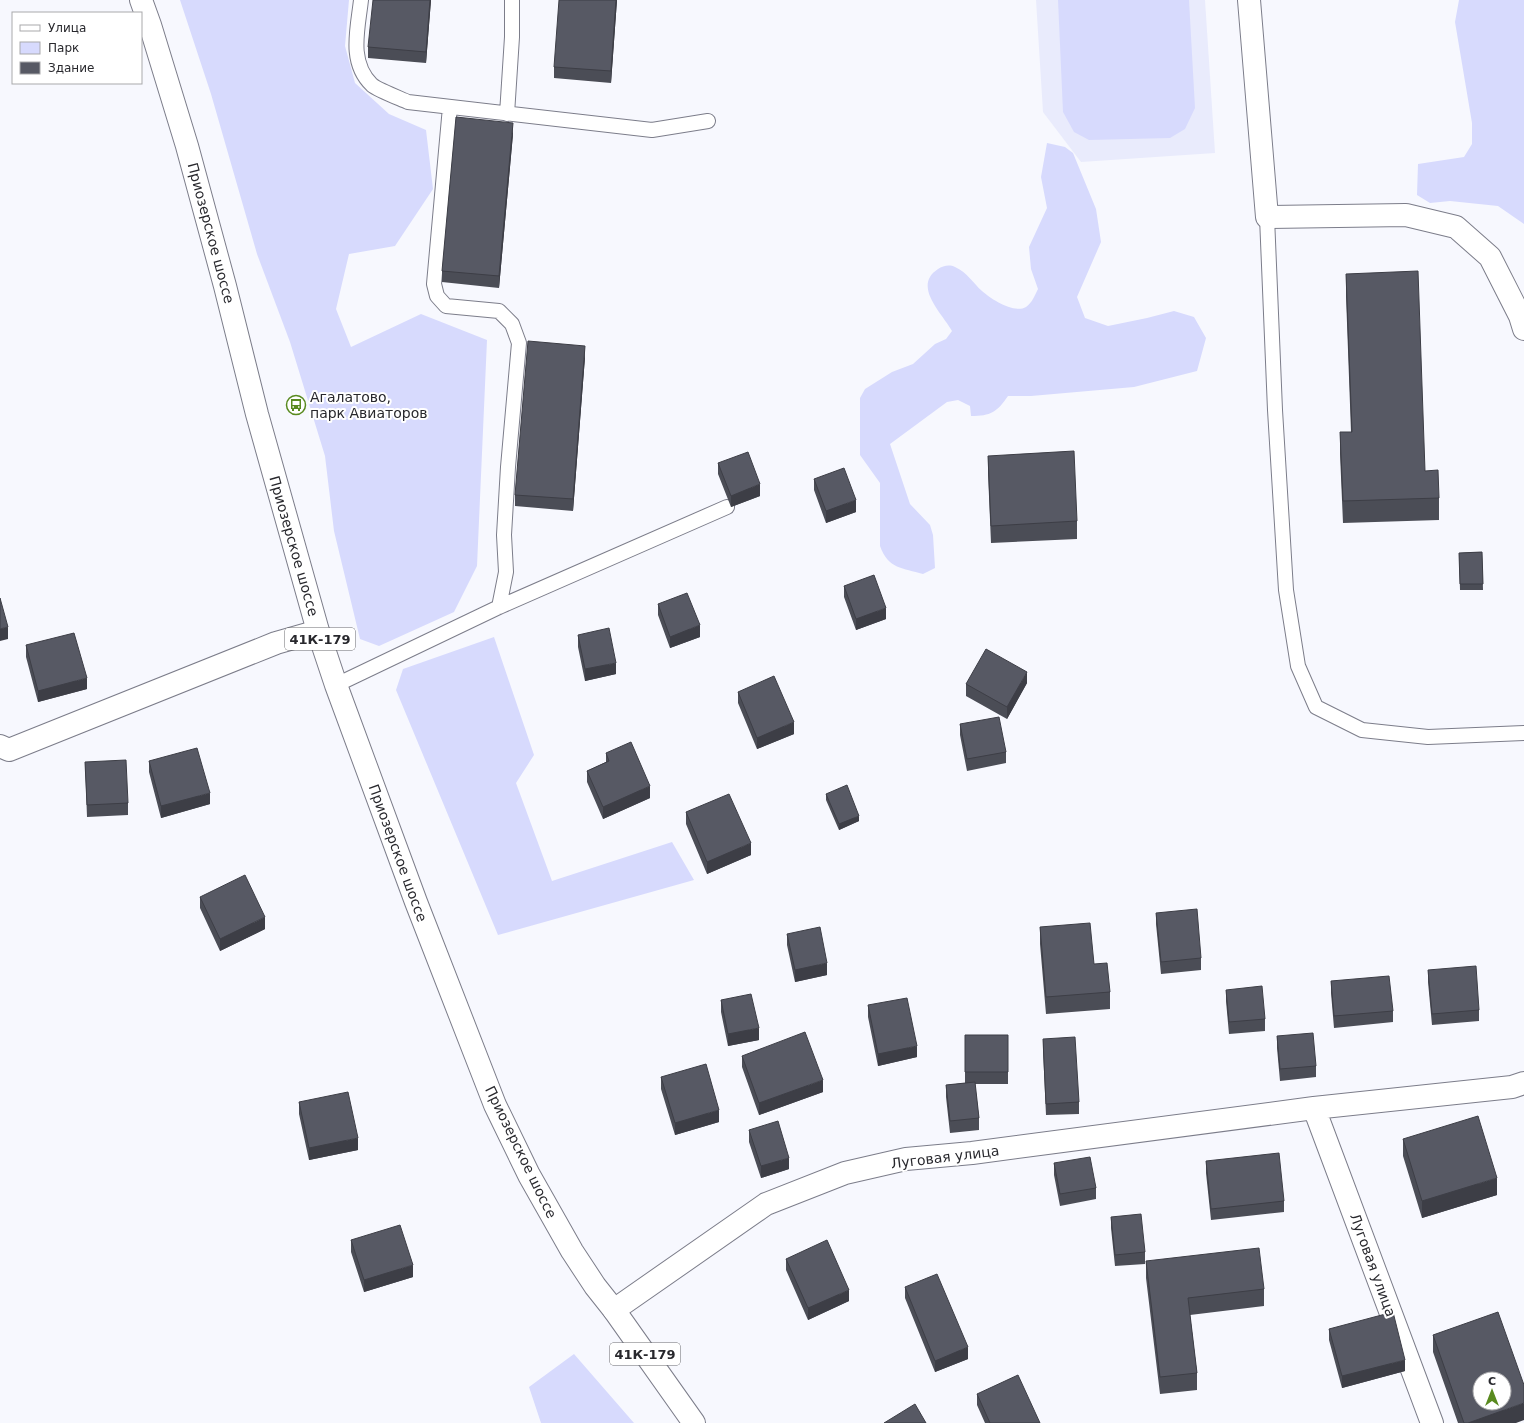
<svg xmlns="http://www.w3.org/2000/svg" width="1524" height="1423" viewBox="0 0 1524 1423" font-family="'DejaVu Sans',sans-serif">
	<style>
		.built { fill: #e9ebfc }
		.green { fill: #d7dafd }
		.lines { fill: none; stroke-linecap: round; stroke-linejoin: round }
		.lane-casing { stroke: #7c7d8a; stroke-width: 16 }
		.street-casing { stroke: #7c7d8a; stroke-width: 24 }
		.primary-casing { stroke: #7c7d8a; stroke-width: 24 }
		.lane { stroke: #fff; stroke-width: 14 }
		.street { stroke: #fff; stroke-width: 22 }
		.primary { stroke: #fff; stroke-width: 22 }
		.wall { fill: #4b4d56 }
		.shaded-wall { fill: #3d3e46 }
		.building { fill: #575964; stroke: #3d3e46; fill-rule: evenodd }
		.labels { text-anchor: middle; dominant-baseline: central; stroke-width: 4; stroke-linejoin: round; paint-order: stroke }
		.shield { fill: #fff; stroke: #68686c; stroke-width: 1 }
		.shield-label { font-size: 13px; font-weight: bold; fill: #28282d }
		.street-label { font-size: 14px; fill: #28282d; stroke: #fff }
		.poi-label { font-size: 14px; fill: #28282d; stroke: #fff; text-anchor: start }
	</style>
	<rect width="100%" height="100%" fill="#f7f8fe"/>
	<path class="built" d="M 1036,0 L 1205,0 L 1215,153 L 1081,162 L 1043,112 Z"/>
	<path class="green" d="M 180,0 L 349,0 L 345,46 L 355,83 L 389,114 L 426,130 L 433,189 L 395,246 L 349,254 L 336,309 L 351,347 L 421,314 L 487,340 L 477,566 L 454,612 L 379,646 L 360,639 L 334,531 L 325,456 L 290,342 L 257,254 L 211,94 Z
		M 1058,0 L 1189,0 L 1195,108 L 1185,129 L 1170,138 L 1089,140 L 1074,132 L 1063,112 Z
		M 1459,0 L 1524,0 L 1524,224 L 1498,206 L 1450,201 L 1430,203 L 1417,195 L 1418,164 L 1464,157 L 1472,144 L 1472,123 L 1455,22 Z
		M 1047,143 L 1065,147 L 1073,153 L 1096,209 L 1101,242 L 1077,297 L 1085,318 L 1108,326 L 1147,318 L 1174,311 L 1194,317 L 1206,338 L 1197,371 L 1134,387 L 1031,396 L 1008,396 C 997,412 991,416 971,416 L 970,406 L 958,400 L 947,402 L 890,444 L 910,504 L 930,525 L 933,535 L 935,568 L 923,574 C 903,568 888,569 880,546 L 880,483 L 860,455 L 860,398 L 865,389 L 892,372 L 913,364 L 935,344 L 946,339 L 952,331 C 942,313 912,286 938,269 C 943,266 949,264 955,267 C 967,272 973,283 982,291 C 991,299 1014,314 1026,307 C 1032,303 1035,295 1038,289 L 1031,269 L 1029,247 L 1047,208 L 1041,177 Z
		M 494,637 L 534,755 L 516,783 L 552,881 L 672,842 L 694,880 L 498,935 L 396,690 L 403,669 Z
		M 574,1354 L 634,1423 L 541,1423 L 529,1387 Z"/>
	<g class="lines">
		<g class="lane-casing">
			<path id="lane" d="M 361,0 C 358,28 348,62 372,85 C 378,90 399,98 408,102 L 652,130 L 708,121
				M 450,107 L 434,284 L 437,296 L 446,306 L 499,311 L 512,324 L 519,343 L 508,467 L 504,535 L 506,572 L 499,607
				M 507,114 L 512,37 L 512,0
				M 1267,217 L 1275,410 L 1286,590 L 1298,666 L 1316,707 L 1362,730 L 1428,737 L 1524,733
				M 336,685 L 499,607 L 727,507"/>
		</g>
		<g class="street-casing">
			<path id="street" d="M 1249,0 L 1267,217 L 1406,215 L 1456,227 L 1490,257 L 1520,316 L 1524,329
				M 0,746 L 9,750 L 276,643 L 318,631
				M 1314,1108 L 1432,1423
				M 614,1310 L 766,1204 L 845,1173 L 906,1159 L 972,1153 L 1314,1108 L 1512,1087 L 1524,1083"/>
		</g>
		<g class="primary-casing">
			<path id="primary" d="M 141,0 L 150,25 L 187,146 L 225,286 L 257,414 L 318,631 L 336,685 L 416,902 L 495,1105 L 529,1175 L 572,1251 L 595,1286 L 614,1310 L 694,1423"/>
		</g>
		<use href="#lane" class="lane"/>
		<use href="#street" class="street"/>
		<use href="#primary" class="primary"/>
	</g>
	<path class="wall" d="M 431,0 L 426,63 L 368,58 L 368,47 Z
		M 617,0 L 611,83 L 554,78 L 554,67 Z
		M 513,134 L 499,288 L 442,282 L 442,271 Z
		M 1346,274 L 1425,471 L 1439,498 L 1439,520 L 1343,523 L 1340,454 L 1340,432 L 1351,432 L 1346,296 Z
		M 585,357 L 573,511 L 515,506 L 515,495 Z
		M 988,456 L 1077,521 L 1077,539 L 991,543 L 988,473 Z
		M 718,463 L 760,496 L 731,507 L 718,474 Z
		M 814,479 L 856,512 L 826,523 L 814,490 Z
		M 1482,552 L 1483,590 L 1460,590 L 1459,553 Z
		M 844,586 L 886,619 L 856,630 L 844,597 Z
		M 658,604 L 700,637 L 670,648 L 658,615 Z
		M 578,635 L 616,674 L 585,681 L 578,647 Z
		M 26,645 L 87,689 L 38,702 L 26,657 Z
		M 1027,683 L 1007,719 L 966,696 L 966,684 Z
		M 738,692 L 794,734 L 757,749 L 738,703 Z
		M 960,724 L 1006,752 L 1006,763 L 967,771 L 960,735 Z
		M 606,753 L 650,798 L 603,819 L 587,782 L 587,771 L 606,762 Z
		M 149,761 L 210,804 L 161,818 L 149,772 Z
		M 85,762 L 128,803 L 128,815 L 87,817 Z
		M 826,794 L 859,821 L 839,830 L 826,800 Z
		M 686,812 L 751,855 L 707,874 L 686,824 Z
		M 200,897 L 265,929 L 220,951 L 200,908 Z
		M 1156,913 L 1201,958 L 1201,970 L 1161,974 L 1156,924 Z
		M 1040,927 L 1094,964 L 1110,992 L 1110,1009 L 1046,1014 L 1040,944 Z
		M 787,934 L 827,975 L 795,982 L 787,945 Z
		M 1428,970 L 1479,1010 L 1479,1021 L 1432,1025 L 1428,982 Z
		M 1331,981 L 1393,1011 L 1393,1022 L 1334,1028 L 1331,993 Z
		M 1226,990 L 1265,1019 L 1265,1031 L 1229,1034 L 1226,1001 Z
		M 721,1000 L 759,1040 L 728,1046 L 721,1012 Z
		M 868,1005 L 917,1057 L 878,1066 L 868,1017 Z
		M 965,1035 L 1008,1035 L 1008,1084 L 975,1084 L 979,1118 L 979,1130 L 950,1133 L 946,1097 L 946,1085 L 965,1083 Z
		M 1277,1036 L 1316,1066 L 1316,1077 L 1280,1081 L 1277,1048 Z
		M 1043,1039 L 1079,1102 L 1079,1114 L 1046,1115 L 1043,1050 Z
		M 742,1056 L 823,1092 L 759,1115 L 742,1067 Z
		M 661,1077 L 719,1122 L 675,1135 L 661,1089 Z
		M 299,1102 L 358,1150 L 309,1160 L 299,1114 Z
		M 749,1130 L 789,1169 L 761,1178 L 749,1142 Z
		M 1403,1139 L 1497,1195 L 1422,1218 L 1403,1156 Z
		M 1206,1161 L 1284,1201 L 1284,1212 L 1211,1220 L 1206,1173 Z
		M 1054,1163 L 1096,1188 L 1096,1199 L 1060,1206 L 1054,1175 Z
		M 1111,1217 L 1145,1252 L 1145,1264 L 1115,1266 L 1111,1228 Z
		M 351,1240 L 413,1277 L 364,1292 L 351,1252 Z
		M 786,1259 L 849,1301 L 808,1320 L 786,1270 Z
		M 1146,1261 L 1264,1289 L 1264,1306 L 1190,1315 L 1197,1373 L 1197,1390 L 1160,1394 L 1146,1278 Z
		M 905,1287 L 968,1359 L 935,1372 L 905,1298 Z
		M 1329,1329 L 1405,1371 L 1342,1388 L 1329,1340 Z
		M 1433,1335 L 1516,1423 L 1458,1423 L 1433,1352 Z
		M 977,1394 L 1040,1423 L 985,1423 L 977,1405 Z"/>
	<path class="shaded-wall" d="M 430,0 L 431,0 L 426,63 L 426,52 Z
		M 616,0 L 617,0 L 611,83 L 611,71 Z
		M 513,123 L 513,134 L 499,288 L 499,276 Z
		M 585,346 L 585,357 L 573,511 L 573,499 Z
		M 760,484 L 760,496 L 731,507 L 731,496 Z
		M 856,500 L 856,512 L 826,523 L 826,511 Z
		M 886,608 L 886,619 L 856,630 L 856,619 Z
		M 700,625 L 700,637 L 670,648 L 670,637 Z
		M 8,627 L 8,639 L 0,641 L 0,629 Z
		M 616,663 L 616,674 L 585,681 L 585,669 Z
		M 1027,672 L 1027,683 L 1007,719 L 1007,707 Z
		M 87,678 L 87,689 L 38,702 L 38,691 Z
		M 794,722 L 794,734 L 757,749 L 757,738 Z
		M 650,786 L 650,798 L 603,819 L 603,807 Z
		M 210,793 L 210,804 L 161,818 L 161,806 Z
		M 859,816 L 859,821 L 839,830 L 839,824 Z
		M 751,843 L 751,855 L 707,874 L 707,862 Z
		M 265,917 L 265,929 L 220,951 L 220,939 Z
		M 827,963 L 827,975 L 795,982 L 795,970 Z
		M 759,1028 L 759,1040 L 728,1046 L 728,1034 Z
		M 917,1046 L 917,1057 L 878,1066 L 878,1054 Z
		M 823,1080 L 823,1092 L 759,1115 L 759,1103 Z
		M 719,1110 L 719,1122 L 675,1135 L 675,1123 Z
		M 358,1138 L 358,1150 L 309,1160 L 309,1148 Z
		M 789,1158 L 789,1169 L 761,1178 L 761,1166 Z
		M 1497,1178 L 1497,1195 L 1422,1218 L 1422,1201 Z
		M 413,1265 L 413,1277 L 364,1292 L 364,1280 Z
		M 849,1290 L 849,1301 L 808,1320 L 808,1308 Z
		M 968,1347 L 968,1359 L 935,1372 L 935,1361 Z
		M 1405,1360 L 1405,1371 L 1342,1388 L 1342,1376 Z
		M 1524,1403 L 1524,1420 L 1516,1423 L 1468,1423 Z"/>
	<path class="building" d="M 373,0 L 430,0 L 426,52 L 368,47 Z
		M 559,0 L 616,0 L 611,71 L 554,67 Z
		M 456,117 L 513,123 L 499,276 L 442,271 Z
		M 1418,271 L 1425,471 L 1438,470 L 1439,498 L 1343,501 L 1340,432 L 1352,432 L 1346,274 Z
		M 528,341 L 585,346 L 573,499 L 515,495 Z
		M 1074,451 L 1077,521 L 991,526 L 988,456 Z
		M 748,452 L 760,484 L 731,496 L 718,463 Z
		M 844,468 L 856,500 L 826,511 L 814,479 Z
		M 1482,552 L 1483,584 L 1460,584 L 1459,553 Z
		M 874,575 L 886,608 L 856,619 L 844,586 Z
		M 687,593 L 700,625 L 670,637 L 658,604 Z
		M 0,598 L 8,627 L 0,629 Z
		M 609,628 L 616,663 L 585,669 L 578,635 Z
		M 74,633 L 87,678 L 38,691 L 26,645 Z
		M 986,649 L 1027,672 L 1007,707 L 966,684 Z
		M 774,676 L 794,722 L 757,738 L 738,692 Z
		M 999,717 L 1006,752 L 967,759 L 960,724 Z
		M 631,742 L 650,786 L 603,807 L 587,771 L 609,761 L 606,753 Z
		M 197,748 L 210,793 L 161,806 L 149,761 Z
		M 126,760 L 128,803 L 87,805 L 85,762 Z
		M 847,785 L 859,816 L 839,824 L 826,794 Z
		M 729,794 L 751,843 L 707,862 L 686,812 Z
		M 245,875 L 265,917 L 220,939 L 200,897 Z
		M 1197,909 L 1201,958 L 1161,962 L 1156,913 Z
		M 1090,923 L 1094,964 L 1107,963 L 1110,992 L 1046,997 L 1040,927 Z
		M 820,927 L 827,963 L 795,970 L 787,934 Z
		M 1476,966 L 1479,1010 L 1432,1014 L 1428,970 Z
		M 1389,976 L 1393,1011 L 1334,1016 L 1331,981 Z
		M 1262,986 L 1265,1019 L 1229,1022 L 1226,990 Z
		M 751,994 L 759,1028 L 728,1034 L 721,1000 Z
		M 907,998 L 917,1046 L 878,1054 L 868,1005 Z
		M 805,1032 L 823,1080 L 759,1103 L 742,1056 Z
		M 1313,1033 L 1316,1066 L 1280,1069 L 1277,1036 Z
		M 965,1035 L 1008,1035 L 1008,1072 L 965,1072 Z
		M 1075,1037 L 1079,1102 L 1046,1104 L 1043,1039 Z
		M 706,1064 L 719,1110 L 675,1123 L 661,1077 Z
		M 975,1082 L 979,1118 L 950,1121 L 946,1085 Z
		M 348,1092 L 358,1138 L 309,1148 L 299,1102 Z
		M 1478,1116 L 1497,1178 L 1422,1201 L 1403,1139 Z
		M 778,1121 L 789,1158 L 761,1166 L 749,1130 Z
		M 1279,1153 L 1284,1201 L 1211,1209 L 1206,1161 Z
		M 1090,1157 L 1096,1188 L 1060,1194 L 1054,1163 Z
		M 1141,1214 L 1145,1252 L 1115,1255 L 1111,1217 Z
		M 400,1225 L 413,1265 L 364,1280 L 351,1240 Z
		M 827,1240 L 849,1290 L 808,1308 L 786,1259 Z
		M 1259,1248 L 1264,1289 L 1188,1298 L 1197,1373 L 1160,1377 L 1146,1261 Z
		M 937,1274 L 968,1347 L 935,1361 L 905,1287 Z
		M 1393,1312 L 1405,1360 L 1342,1376 L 1329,1329 Z
		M 1498,1312 L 1524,1385 L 1524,1403 L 1468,1423 L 1464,1423 L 1433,1335 ZM 1480,1379 L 1504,1379 L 1504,1403 L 1480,1403 Z
		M 1018,1375 L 1040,1423 L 990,1423 L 977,1394 Z
		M 915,1404 L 926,1423 L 884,1423 Z"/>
	<defs>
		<g id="bus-ring" transform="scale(1)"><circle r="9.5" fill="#fff" stroke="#598a1f" stroke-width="1.5"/><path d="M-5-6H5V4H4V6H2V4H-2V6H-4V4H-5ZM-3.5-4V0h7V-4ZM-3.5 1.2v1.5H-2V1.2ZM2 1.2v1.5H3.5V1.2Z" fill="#598a1f"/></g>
	</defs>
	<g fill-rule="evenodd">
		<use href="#bus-ring" x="296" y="405"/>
	</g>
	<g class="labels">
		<g class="shield">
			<rect x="285" y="628" width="70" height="22" rx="3"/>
			<rect x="610" y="1343" width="70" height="22" rx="3"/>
		</g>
		<g class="shield-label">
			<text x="320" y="639">41К-179</text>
			<text x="645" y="1354">41К-179</text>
		</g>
		<g class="street-label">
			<text transform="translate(211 233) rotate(75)">Приозерское шоссе</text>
			<text transform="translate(294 546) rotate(74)">Приозерское шоссе</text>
			<text transform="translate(398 853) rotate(70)">Приозерское шоссе</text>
			<text transform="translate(521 1152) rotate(64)">Приозерское шоссе</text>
			<text transform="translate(945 1157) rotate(-7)">Луговая улица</text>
			<text transform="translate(1373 1265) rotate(70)">Луговая улица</text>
		</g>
		<g class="poi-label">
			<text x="310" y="397">Агалатово,<tspan x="310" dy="16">парк Авиаторов</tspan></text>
		</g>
	</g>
	<rect x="12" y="12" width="130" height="72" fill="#ffffff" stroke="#a9a9ab"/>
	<rect x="20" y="25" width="20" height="6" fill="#ffffff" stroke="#a9a9ab"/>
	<text x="48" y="32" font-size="12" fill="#28282d">Улица</text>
	<rect x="20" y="42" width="20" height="12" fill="#d7dafd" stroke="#a9a9ab"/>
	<text x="48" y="52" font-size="12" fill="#28282d">Парк</text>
	<rect x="20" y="62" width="20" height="12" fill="#575964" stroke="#a9a9ab"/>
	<text x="48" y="72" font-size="12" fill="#28282d">Здание</text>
	<g transform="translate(1492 1391)"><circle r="19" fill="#ffffff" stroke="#a9a9ab"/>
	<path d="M0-3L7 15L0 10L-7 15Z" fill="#598a1f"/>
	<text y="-6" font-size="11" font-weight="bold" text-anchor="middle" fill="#28282d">С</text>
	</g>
</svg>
